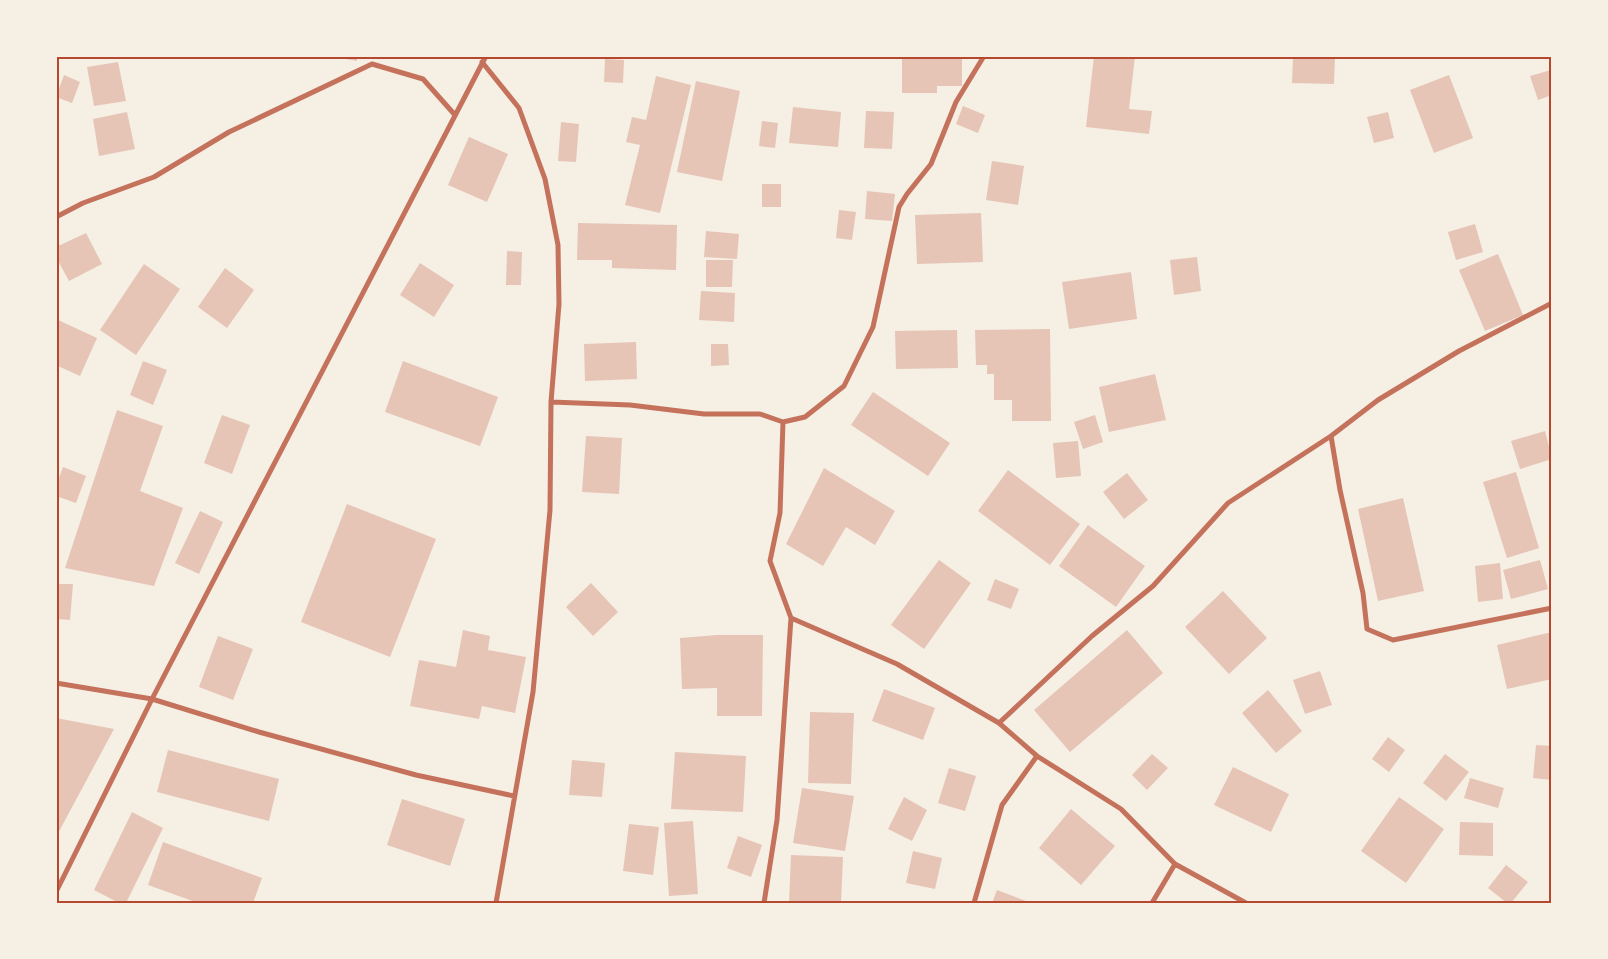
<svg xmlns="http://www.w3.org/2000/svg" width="1608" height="959" viewBox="0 0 1608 959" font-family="Figtree,sans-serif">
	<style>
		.building { fill: #e6c5b7 }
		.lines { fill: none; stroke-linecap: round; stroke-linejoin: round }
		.minor { stroke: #c5725c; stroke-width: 5 }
		.neatline { fill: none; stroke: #b5482f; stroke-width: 2 }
	</style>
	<rect width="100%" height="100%" fill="#f6efe4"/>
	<path class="building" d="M 329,56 L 357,56 L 357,61 Z
		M 902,56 L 962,56 L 962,86 L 937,86 L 937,93 L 902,93 Z
		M 1094,56 L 1135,56 L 1129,109 L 1152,111 L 1149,134 L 1086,127 Z
		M 1293,56 L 1335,56 L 1334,84 L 1292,83 Z
		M 605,59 L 624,60 L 623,83 L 604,82 Z
		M 118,62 L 126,101 L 94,106 L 87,67 Z
		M 1551,70 L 1552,95 L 1538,100 L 1530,76 Z
		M 64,75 L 80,82 L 72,103 L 56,97 Z
		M 1449,75 L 1473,138 L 1434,153 L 1410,90 Z
		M 656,76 L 691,85 L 660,213 L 625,205 L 640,145 L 626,142 L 632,117 L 646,120 Z
		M 696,81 L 740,91 L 722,181 L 677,172 Z
		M 963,106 L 985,115 L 978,133 L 956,124 Z
		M 793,107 L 841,112 L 838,147 L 789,143 Z
		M 866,111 L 894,112 L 892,149 L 864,148 Z
		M 127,112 L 135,149 L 99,156 L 93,119 Z
		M 1388,112 L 1394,138 L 1374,143 L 1367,117 Z
		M 762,121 L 778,123 L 775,148 L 759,146 Z
		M 561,122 L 579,124 L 576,162 L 558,161 Z
		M 469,137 L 508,154 L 487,202 L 448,185 Z
		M 992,161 L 1024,166 L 1018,205 L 986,200 Z
		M 762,184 L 781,184 L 781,207 L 762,207 Z
		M 867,191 L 895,194 L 892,221 L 865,219 Z
		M 839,210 L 856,212 L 852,240 L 836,238 Z
		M 981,213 L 983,262 L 917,264 L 915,215 Z
		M 578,223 L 677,225 L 676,270 L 612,268 L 612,260 L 577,260 Z
		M 1475,224 L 1483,252 L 1456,260 L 1448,232 Z
		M 706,231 L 739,234 L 737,259 L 704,257 Z
		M 86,233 L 102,264 L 69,281 L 56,257 L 56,247 Z
		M 507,251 L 522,252 L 521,285 L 506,285 Z
		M 1498,254 L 1523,315 L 1485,331 L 1459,270 Z
		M 1197,257 L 1201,291 L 1174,295 L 1170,260 Z
		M 706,260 L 733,260 L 732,287 L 706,287 Z
		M 420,263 L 454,285 L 434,317 L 400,295 Z
		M 144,264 L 180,289 L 136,355 L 100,330 Z
		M 225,268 L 254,290 L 227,328 L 198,307 Z
		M 1131,272 L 1137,319 L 1069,329 L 1062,282 Z
		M 701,291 L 735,293 L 734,322 L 699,320 Z
		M 56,319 L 97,338 L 80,376 L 56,365 Z
		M 1050,329 L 1051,421 L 1012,421 L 1012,400 L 994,400 L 994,374 L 987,374 L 987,365 L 976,365 L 975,330 Z
		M 957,330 L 958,368 L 896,369 L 895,331 Z
		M 636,342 L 637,379 L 585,381 L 584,344 Z
		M 711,344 L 728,344 L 729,365 L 711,366 Z
		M 143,361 L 167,370 L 153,405 L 130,395 Z
		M 403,361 L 498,397 L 480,446 L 385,412 Z
		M 1155,374 L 1166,420 L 1109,432 L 1099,387 Z
		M 873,392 L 950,443 L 928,476 L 851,425 Z
		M 117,410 L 163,426 L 140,491 L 183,508 L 154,586 L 65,568 Z
		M 222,415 L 250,425 L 232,474 L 204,463 Z
		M 1095,415 L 1103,442 L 1083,449 L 1074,422 Z
		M 1545,431 L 1552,459 L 1520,469 L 1511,441 Z
		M 586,436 L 622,438 L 619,494 L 582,492 Z
		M 1078,441 L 1081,476 L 1056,478 L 1053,443 Z
		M 63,467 L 86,476 L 76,503 L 56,496 L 56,486 Z
		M 824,468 L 895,511 L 875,545 L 846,527 L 823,566 L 786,544 Z
		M 1008,470 L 1080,524 L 1050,565 L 978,511 Z
		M 1516,472 L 1539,548 L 1507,558 L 1483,482 Z
		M 1127,473 L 1148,500 L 1124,519 L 1103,492 Z
		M 1403,498 L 1424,591 L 1378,601 L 1358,509 Z
		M 347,504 L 436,539 L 390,657 L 301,622 Z
		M 200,511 L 223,522 L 199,574 L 175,563 Z
		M 1088,525 L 1145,566 L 1116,607 L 1059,566 Z
		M 939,560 L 971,583 L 924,649 L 891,625 Z
		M 1540,560 L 1548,589 L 1511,599 L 1503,570 Z
		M 1500,563 L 1503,599 L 1478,602 L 1475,566 Z
		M 995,579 L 1019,589 L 1011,609 L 987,600 Z
		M 591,583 L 618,612 L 593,636 L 566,607 Z
		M 56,584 L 73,584 L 70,620 L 56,619 Z
		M 1223,591 L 1267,638 L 1229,674 L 1185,627 Z
		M 463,630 L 490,636 L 488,650 L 526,657 L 515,713 L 482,706 L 479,719 L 410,706 L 419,660 L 456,667 Z
		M 1127,630 L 1163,673 L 1070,752 L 1034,710 Z
		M 1552,632 L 1552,679 L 1507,689 L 1497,645 Z
		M 717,635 L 763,635 L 762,716 L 717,716 L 717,688 L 682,689 L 680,638 Z
		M 218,636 L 253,649 L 233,700 L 199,687 Z
		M 1320,671 L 1332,705 L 1305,714 L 1293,680 Z
		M 884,689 L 935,708 L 923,740 L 872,721 Z
		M 1268,690 L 1302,731 L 1276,753 L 1242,713 Z
		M 810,712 L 854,713 L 851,784 L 808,783 Z
		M 56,718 L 114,729 L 56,837 Z
		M 1388,737 L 1405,750 L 1389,772 L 1372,759 Z
		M 1536,745 L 1552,746 L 1552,780 L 1533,778 Z
		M 168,750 L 279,779 L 269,821 L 157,792 Z
		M 675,752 L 746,756 L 743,812 L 671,809 Z
		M 1152,754 L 1168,768 L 1147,790 L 1132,775 Z
		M 1445,754 L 1469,772 L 1446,801 L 1423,783 Z
		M 572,760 L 605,763 L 602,797 L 569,795 Z
		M 1233,767 L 1289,794 L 1271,832 L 1214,805 Z
		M 949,768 L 976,776 L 965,811 L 938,803 Z
		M 1470,778 L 1504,788 L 1498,808 L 1464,798 Z
		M 802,788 L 854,796 L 845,851 L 793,843 Z
		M 904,797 L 927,810 L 912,841 L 888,829 Z
		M 1399,797 L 1444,829 L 1406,883 L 1361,851 Z
		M 402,799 L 465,819 L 450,866 L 387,845 Z
		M 1071,809 L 1115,846 L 1081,885 L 1039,848 Z
		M 132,812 L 163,828 L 126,903 L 119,903 L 94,890 Z
		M 693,821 L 698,894 L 669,896 L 664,823 Z
		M 1460,822 L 1493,823 L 1493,856 L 1459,855 Z
		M 629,824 L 659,827 L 653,875 L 623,871 Z
		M 738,836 L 762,845 L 751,877 L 727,868 Z
		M 163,842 L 262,878 L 253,903 L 198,903 L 148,885 Z
		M 913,851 L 942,858 L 935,889 L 906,883 Z
		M 791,855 L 843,857 L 841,903 L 789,903 Z
		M 1506,865 L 1528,882 L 1511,903 L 1507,903 L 1488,888 Z
		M 997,890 L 1031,903 L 992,903 Z"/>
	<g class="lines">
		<path class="minor" d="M 482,62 L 519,108 L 545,179 L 558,245 L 559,304 L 551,402 L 550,510 L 533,692 L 496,903
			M 56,217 L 83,203 L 154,177 L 229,132 L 372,64 L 423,79 L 455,115
			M 551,402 L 630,405 L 704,414 L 760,414 L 783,422 L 780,513 L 770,561 L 791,618 L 897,664 L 999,723 L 1092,636 L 1153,586 L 1228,503 L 1331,436 L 1378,400 L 1459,351 L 1552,303
			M 783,422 L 805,417 L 844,386 L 873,327 L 899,207 L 907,194 L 931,164 L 956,102 L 984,56
			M 1331,436 L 1340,490 L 1363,593 L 1367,629 L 1393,640 L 1552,608
			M 56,683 L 152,699 L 259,732 L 416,775 L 514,796
			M 999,723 L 1037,756 L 1121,809 L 1175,864 L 1246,903
			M 56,892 L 152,699 L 486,56
			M 764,903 L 777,820 L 791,618
			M 974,903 L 1002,805 L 1037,756
			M 1152,903 L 1175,864"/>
	</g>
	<rect width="1608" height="959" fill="none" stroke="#f6efe4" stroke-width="115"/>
	<rect x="58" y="58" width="1492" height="844" class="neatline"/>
</svg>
